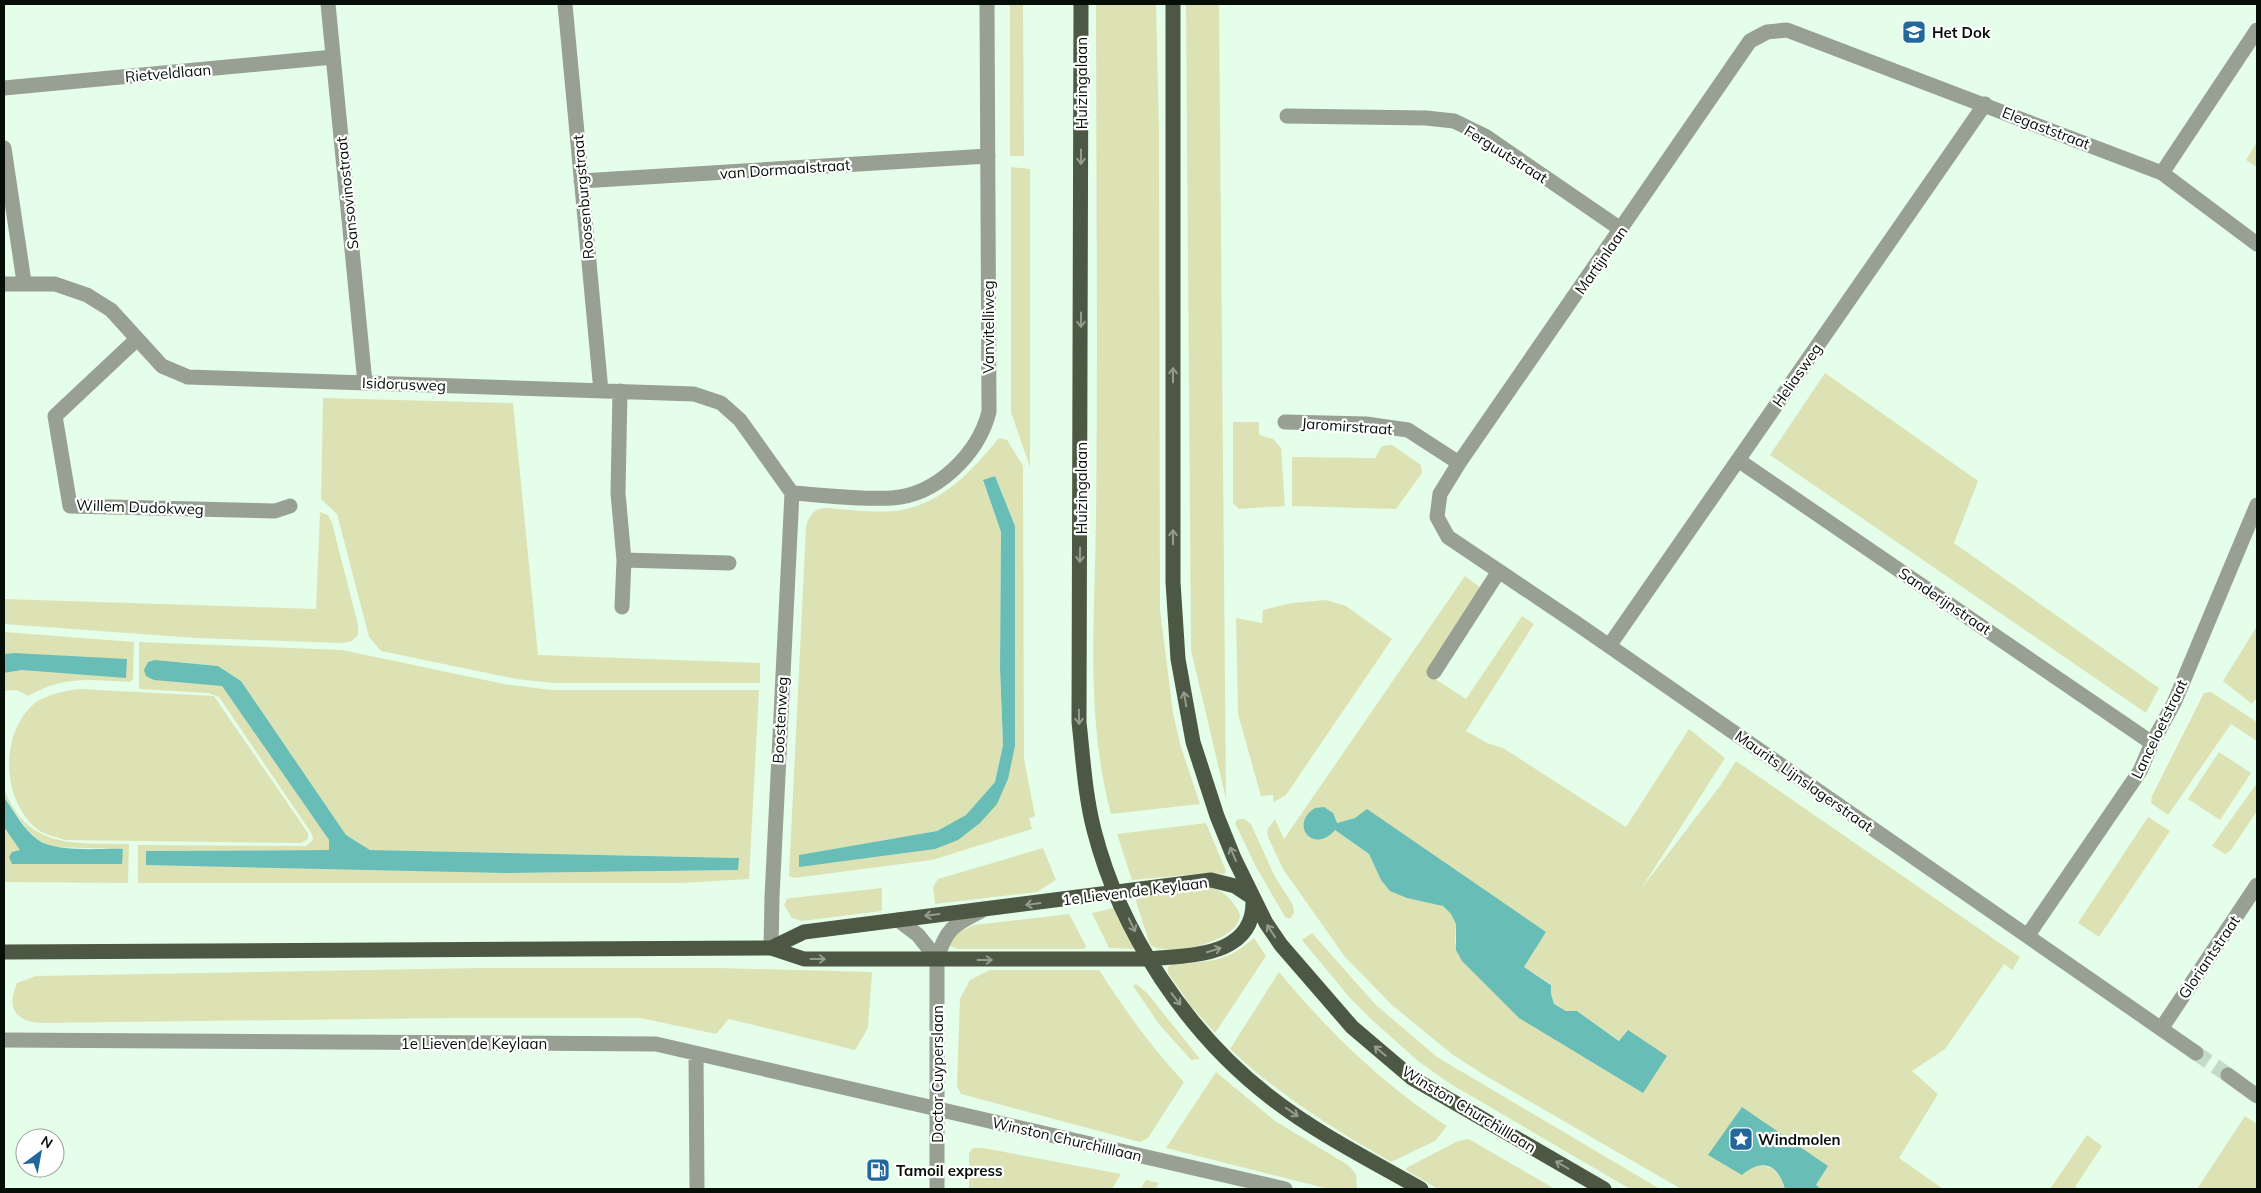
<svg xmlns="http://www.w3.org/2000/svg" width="2261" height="1193" viewBox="0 0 2261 1193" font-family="Mulish,sans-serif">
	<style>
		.green { fill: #dde2b5; fill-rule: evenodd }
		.water { fill: #68bdb6 }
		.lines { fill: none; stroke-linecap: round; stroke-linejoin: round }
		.minor-tunnel { stroke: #c3dac7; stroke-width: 15; stroke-dasharray: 15 8; stroke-linecap: butt }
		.minor { stroke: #989f93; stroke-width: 15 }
		.major { stroke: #4c5844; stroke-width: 15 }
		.oneway { stroke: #949b8f }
		.labels { text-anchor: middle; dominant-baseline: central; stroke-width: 4.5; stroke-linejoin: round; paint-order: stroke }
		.poi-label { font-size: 15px; font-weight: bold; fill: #060e08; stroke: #fff; text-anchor: start }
		.street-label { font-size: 15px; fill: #060e08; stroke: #fff }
	</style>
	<rect width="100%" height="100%" fill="#e4fee9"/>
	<path class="green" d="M 1010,4 L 1023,4 L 1024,156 L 1010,156 Z
		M 1096,4 L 1156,4 L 1159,132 L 1160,609 L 1173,713 L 1181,747 L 1200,804 L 1111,814 C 1085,717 1095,617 1096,518 C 1098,347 1096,175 1096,4 Z
		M 1186,4 L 1219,4 L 1226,799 L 1191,650 Z
		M 2257,142 L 2257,167 L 2246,160 Z
		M 1011,167 L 1030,169 L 1030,467 L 1011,412 Z
		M 1825,373 L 1978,481 L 1954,543 L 2159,688 L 2146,713 L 1770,455 Z
		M 323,398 L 513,403 L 538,655 L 760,663 L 760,683 L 553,683 L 516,679 L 381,651 L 369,637 L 337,514 L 321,499 Z
		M 1233,422 L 1259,422 L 1259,435 L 1273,439 L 1281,448 L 1285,506 L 1239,509 L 1233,503 Z
		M 999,438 L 1007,440 L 1023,466 L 1024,759 L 1035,816 L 1029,818 L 1032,829 L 932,860 L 794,878 L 789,876 L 806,527 C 809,516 812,510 824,508 C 846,509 871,513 894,511 C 939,507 972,471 999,438 ZM 995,476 L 1015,526 L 1008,779 L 935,849 L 799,855 L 937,831 L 966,815 L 995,782 L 1003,745 L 1000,668 L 1001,532 L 983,481 Z
		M 1392,445 L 1421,465 L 1422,473 L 1396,509 L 1292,506 L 1292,457 L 1375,458 L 1382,446 Z
		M 320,512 L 328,515 L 332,523 L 358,625 L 358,635 L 352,641 L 343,643 L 196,638 L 4,624 L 4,599 L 316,609 Z
		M 1465,576 L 1481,588 L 1429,675 L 1466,699 L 1522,616 L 1534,624 L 1466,731 L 1487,743 L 1503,748 L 1626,827 L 1689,729 L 1725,758 L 1641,889 L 1720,786 L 1736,761 L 2020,957 L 2012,970 L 2004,964 L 1945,1049 L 1912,1071 L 1938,1094 L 1899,1158 L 1943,1189 L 1821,1189 L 1816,1186 L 1827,1166 L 1742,1107 L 1753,1166 C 1771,1163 1780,1172 1785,1189 L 1681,1189 L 1486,1076 L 1453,1055 L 1392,1005 L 1345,957 L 1283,869 L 1268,837 L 1267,830 L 1275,819 L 1284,839 ZM 1355,818 L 1546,932 L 1524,967 L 1551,984 L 1551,994 L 1554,1004 L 1566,1011 L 1577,1011 L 1620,1041 L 1628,1030 L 1643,1093 L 1557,1041 L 1455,943 L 1456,924 L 1451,914 L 1443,906 L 1425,901 L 1381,880 L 1369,854 L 1335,830 L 1307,835 L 1303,827 L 1304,819 L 1337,823 Z
		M 1326,600 L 1346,606 L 1392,639 L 1286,795 L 1274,802 L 1273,795 L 1261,796 L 1238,714 L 1236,618 L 1262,623 L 1263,610 L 1292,603 Z
		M 2257,626 L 2257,697 L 2252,704 L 2223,681 Z
		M 4,632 L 134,642 L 133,679 L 130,682 C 90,680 65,675 28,696 L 17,690 L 4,691 L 4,673 L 22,670 L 14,653 L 4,654 Z
		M 139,642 L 342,650 L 504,684 L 551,690 L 759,690 L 749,879 L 681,883 L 138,883 L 138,845 L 306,846 L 313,840 L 312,834 L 219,697 L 208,693 L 139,689 ZM 155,660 L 218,666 L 241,681 L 346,835 L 370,850 L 738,858 L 737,870 L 503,873 L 146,864 L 146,851 L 329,850 L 329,840 L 222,686 Z
		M 79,689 L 214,696 L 308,833 L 308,839 L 301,843 L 65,840 C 57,837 44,835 37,829 C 0,798 0,731 36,702 C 50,694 63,691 79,689 Z
		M 2211,692 L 2257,722 L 2257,741 L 2231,724 L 2168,815 L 2151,803 L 2152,796 L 2204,693 Z
		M 2219,752 L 2251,773 L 2220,820 L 2188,799 Z
		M 2257,783 L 2257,811 L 2231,850 L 2225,854 L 2212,846 Z
		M 4,789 C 28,850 75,843 129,844 L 128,883 L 4,882 L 4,827 L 21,850 L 12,864 L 122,856 L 123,849 L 52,847 L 38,840 L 27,829 L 4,797 Z
		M 2148,817 L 2170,831 L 2099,937 L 2078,923 Z
		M 1238,819 L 1244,819 L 1251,824 L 1275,877 L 1293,905 L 1294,913 L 1290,919 L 1285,917 L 1255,865 L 1235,823 Z
		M 1206,823 L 1226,871 L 1225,874 L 1209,873 L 1132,880 L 1117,834 Z
		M 1043,848 L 1056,880 L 1037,892 L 935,904 L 933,887 L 938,879 Z
		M 1206,887 C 1223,889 1232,899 1240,914 C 1241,942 1168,958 1150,945 L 1136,901 L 1139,895 Z
		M 882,888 L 882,911 L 802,921 L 792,918 L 784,905 L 787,899 L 791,898 Z
		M 1114,908 L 1134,948 L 1133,949 L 1109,948 L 1092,913 Z
		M 1069,914 L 1086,946 L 1084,949 L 958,949 L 950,946 L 951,936 L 974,925 Z
		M 1312,933 L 1376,1005 L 1437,1057 L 1660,1189 L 1630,1189 L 1449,1083 L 1418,1061 L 1371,1019 L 1350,998 L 1302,940 Z
		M 1254,938 L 1266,956 L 1215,1033 L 1190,1005 L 1168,973 L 1168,967 L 1173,963 C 1211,961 1224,964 1254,938 Z
		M 478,968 L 719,968 L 872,972 L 868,1028 L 855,1050 L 729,1019 L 716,1034 L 640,1018 L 449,1018 L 39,1023 C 13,1020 7,1006 17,983 L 36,976 Z
		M 990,970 L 1099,970 C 1125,1010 1151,1047 1184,1082 L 1148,1138 L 1140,1142 L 961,1094 L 957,1086 L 960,999 L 970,980 Z
		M 1279,972 C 1331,1034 1379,1081 1447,1126 L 1435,1141 L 1391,1162 C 1332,1128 1280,1096 1230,1049 Z
		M 1136,984 L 1147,993 L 1200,1059 L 1191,1060 L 1159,1024 L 1133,986 Z
		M 1216,1072 L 1275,1121 L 1348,1165 L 1356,1174 L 1357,1189 L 1329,1189 L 1166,1148 Z
		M 2245,1116 L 2257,1124 L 2257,1189 L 2197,1189 Z
		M 2087,1135 L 2102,1146 L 2075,1187 L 2078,1189 L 2050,1189 Z
		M 1468,1139 L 1469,1139 L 1555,1189 L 1438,1189 L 1406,1170 L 1406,1168 L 1458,1141 Z
		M 973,1148 L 983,1148 L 1121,1174 L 1112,1189 L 969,1189 L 969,1153 Z
		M 1146,1180 L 1159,1183 L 1155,1189 L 1140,1189 Z"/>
	<path class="water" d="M 995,476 L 1015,526 L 1015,746 L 1008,779 L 997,804 L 980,823 L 958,840 L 935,849 L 799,867 L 799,855 L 937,831 L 966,815 L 995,782 L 1003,745 L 1000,668 L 1001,532 L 983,480 Z
		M 14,653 L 127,659 L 126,678 L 22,670 L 4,673 L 4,654 Z
		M 155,660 L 218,666 L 241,681 L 346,835 L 370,850 L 739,858 L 738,870 L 503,873 L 146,865 L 146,851 L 329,850 L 329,840 L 222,686 L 154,680 L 146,676 L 144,670 L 148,662 Z
		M 4,797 C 14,811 24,830 38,840 C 57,853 100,848 123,849 L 122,864 L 12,864 L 9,857 L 12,852 L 20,850 L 4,827 Z
		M 1324,807 L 1333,813 L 1337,823 L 1355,818 L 1367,809 L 1546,932 L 1524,967 L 1551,985 L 1551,994 L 1554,1004 L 1566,1011 L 1577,1011 L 1619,1041 L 1628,1030 L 1667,1056 L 1643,1093 L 1519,1018 L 1462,961 L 1456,950 L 1456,924 L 1451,914 L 1443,906 L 1407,898 L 1390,891 L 1381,880 L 1369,854 L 1335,830 C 1314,855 1288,825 1315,808 Z
		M 1742,1107 L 1828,1166 L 1816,1185 L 1821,1189 L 1785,1189 C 1778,1164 1762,1158 1742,1175 L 1708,1155 Z"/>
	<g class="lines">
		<path class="minor-tunnel" d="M 2196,1053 L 2228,1075"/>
		<path class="minor" d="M 328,4 L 365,383
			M 565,4 L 601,391
			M 4,88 L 333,57
			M 1287,116 L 1426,118 L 1454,121 L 1485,136 L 1622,230
			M 4,148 L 24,282
			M 2162,173 L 2257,244
			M 581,181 L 988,156
			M 4,284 L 55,284 L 87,295 L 111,310 L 162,366 L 188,377 L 694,394 L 721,403 L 740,420 L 792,493
			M 136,340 L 55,416 L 70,506 L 275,511 L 290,506
			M 620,391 L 618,493 L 624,560 L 622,607
			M 1285,422 L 1366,424 L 1408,430 L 1459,463
			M 1738,460 L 2152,743
			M 792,493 C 824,495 859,500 892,498 C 937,495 978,454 989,412 L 987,4
			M 624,560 L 729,563
			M 1609,646 L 1985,104
			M 1434,672 L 1499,571
			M 898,920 L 918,935 L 937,959
			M 2028,935 L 2140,771 L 2152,743 L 2174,703 L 2257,505
			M 771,948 L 772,897 L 792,493
			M 2161,1029 L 2257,885
			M 4,1040 L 656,1044 L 1285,1189
			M 2196,1053 L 1576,623 L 1448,537 L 1437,517 L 1440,494 L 1459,463 L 1750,41 L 1767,32 L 1787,30 L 2162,173 L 2257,30
			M 696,1054 L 697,1189
			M 2228,1075 L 2257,1096
			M 937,1189 L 937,959 C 946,929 953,925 981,911"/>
		<path class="major" d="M 1081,4 L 1079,722 C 1083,758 1085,795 1094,830 C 1120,932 1187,1033 1270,1097 C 1316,1133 1370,1160 1421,1189
			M 1173,4 L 1173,582 L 1178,659 L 1193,742 L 1217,816 L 1234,858 L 1266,923 L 1281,945 L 1352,1027 L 1412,1078 L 1604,1189
			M 771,948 L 804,932 L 1211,880 L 1235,886 L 1253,898
			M 4,952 L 771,948 L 804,959 L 1149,959 C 1190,955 1255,957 1253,900"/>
	</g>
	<defs><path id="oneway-shaft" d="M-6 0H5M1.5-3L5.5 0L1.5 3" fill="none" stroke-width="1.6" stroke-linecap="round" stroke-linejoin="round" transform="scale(1.25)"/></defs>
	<g class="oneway">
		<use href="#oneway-shaft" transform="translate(1081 157) rotate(90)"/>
		<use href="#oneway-shaft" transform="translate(1081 320) rotate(90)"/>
		<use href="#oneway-shaft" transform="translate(1173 375) rotate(-90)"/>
		<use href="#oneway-shaft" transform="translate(1173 537) rotate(-90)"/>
		<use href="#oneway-shaft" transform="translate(1080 555) rotate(91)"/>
		<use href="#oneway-shaft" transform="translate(1185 699) rotate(-100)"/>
		<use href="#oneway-shaft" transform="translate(1079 717) rotate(89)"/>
		<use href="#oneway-shaft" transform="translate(1233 854) rotate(-113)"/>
		<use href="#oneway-shaft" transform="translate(1033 904) rotate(172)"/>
		<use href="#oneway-shaft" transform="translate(932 915) rotate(173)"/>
		<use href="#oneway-shaft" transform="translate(1132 925) rotate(64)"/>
		<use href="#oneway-shaft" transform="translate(1271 931) rotate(-123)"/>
		<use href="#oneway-shaft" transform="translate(1214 950) rotate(-17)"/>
		<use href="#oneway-shaft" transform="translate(818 959)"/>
		<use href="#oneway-shaft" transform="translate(985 960)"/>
		<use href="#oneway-shaft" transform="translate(1176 999) rotate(52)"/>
		<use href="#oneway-shaft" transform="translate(1380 1051) rotate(-140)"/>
		<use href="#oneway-shaft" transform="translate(1292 1112) rotate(35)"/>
		<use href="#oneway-shaft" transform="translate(1562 1165) rotate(-150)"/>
	</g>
	<defs>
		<g id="school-square" transform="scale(1.25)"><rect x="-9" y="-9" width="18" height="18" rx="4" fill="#23689d" stroke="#fff"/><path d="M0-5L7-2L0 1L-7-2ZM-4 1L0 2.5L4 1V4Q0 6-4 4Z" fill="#fff"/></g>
		<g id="sight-square" transform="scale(1.25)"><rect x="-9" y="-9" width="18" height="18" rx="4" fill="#23689d" stroke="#fff"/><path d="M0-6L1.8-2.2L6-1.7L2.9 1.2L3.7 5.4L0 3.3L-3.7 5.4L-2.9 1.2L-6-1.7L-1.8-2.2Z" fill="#fff"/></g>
		<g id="fuel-square" transform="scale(1.25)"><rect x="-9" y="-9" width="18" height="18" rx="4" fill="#23689d" stroke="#fff"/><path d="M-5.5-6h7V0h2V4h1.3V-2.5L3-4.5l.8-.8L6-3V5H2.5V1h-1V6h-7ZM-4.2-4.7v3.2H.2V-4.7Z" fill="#fff"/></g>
	</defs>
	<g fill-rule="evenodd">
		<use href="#school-square" x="1914" y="32"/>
		<use href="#sight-square" x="1741" y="1139"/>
		<use href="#fuel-square" x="878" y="1170"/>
	</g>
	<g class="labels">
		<g class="poi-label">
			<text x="1932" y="32">Het Dok</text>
			<text x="1758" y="1139">Windmolen</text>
			<text x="896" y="1170">Tamoil express</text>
		</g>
		<g class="street-label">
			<text transform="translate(168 73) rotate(-5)">Rietveldlaan</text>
			<text transform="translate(1081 83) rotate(-90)">Huizingalaan</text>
			<text transform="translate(2046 128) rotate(21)">Elegaststraat</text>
			<text transform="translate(1506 154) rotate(32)">Ferguutstraat</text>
			<text transform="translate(785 169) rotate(-4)">van Dormaalstraat</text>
			<text transform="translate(347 193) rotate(-96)">Sansovinostraat</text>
			<text transform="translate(583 197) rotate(-95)">Roosenburgstraat</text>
			<text transform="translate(1601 260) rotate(-55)">Martijnlaan</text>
			<text transform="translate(988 327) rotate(-90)">Vanvitelliweg</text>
			<text transform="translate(1797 375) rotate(-55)">Heliasweg</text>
			<text transform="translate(404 384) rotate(2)">Isidorusweg</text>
			<text transform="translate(1347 426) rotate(4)">Jaromirstraat</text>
			<text transform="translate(1081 488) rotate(-90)">Huizingalaan</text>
			<text transform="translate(140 507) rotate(2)">Willem Dudokweg</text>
			<text transform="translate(1945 601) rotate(34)">Sanderijnstraat</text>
			<text transform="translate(780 720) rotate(-87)">Boostenweg</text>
			<text transform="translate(2159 729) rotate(-64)">Lanceloetstraat</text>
			<text transform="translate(1804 781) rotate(35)">Maurits Lijnslagerstraat</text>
			<text transform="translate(1135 891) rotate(-7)">1e Lieven de Keylaan</text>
			<text transform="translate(2209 957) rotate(-56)">Gloriantstraat</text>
			<text x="474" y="1043">1e Lieven de Keylaan</text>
			<text transform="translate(937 1074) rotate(-90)">Doctor Cuyperslaan</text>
			<text transform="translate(1469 1109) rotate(31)">Winston Churchilllaan</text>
			<text transform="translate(1067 1139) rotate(13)">Winston Churchilllaan</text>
		</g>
	</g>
	<rect width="2261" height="1193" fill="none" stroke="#060e08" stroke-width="10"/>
	<g transform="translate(40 1153) rotate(32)"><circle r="24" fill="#ffffff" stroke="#9b9f9c"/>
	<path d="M0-4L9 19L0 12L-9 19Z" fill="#23689d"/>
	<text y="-8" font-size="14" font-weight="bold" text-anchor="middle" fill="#060e08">N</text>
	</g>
</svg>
